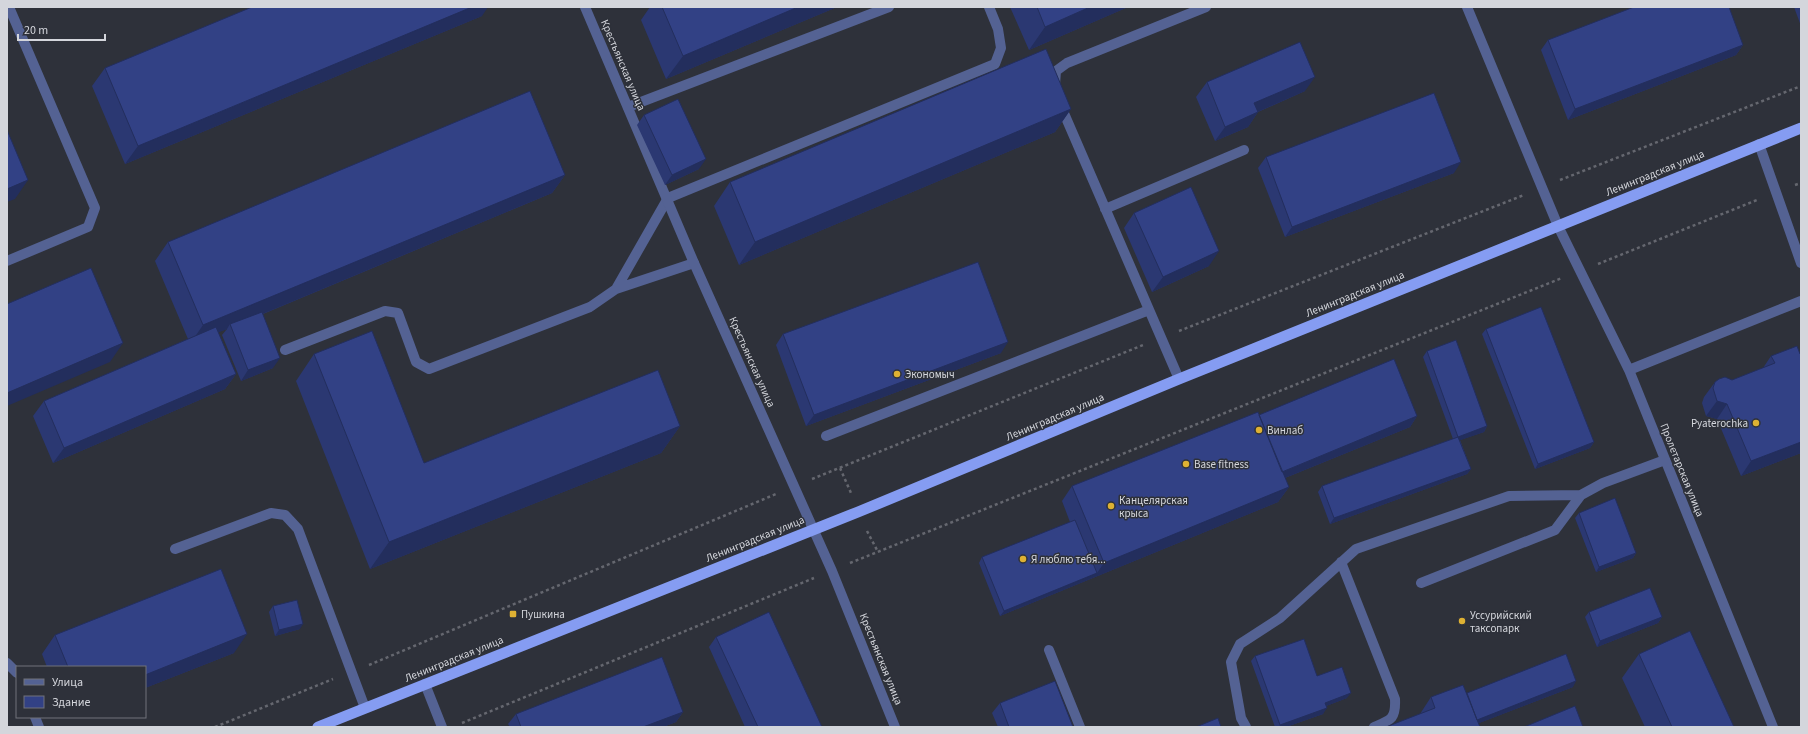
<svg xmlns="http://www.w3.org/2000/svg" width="1808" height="734" viewBox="0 0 1808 734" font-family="'Source Sans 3',sans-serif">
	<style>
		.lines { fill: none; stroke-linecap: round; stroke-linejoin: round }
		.path { stroke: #65676f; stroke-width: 2.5; stroke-dasharray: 3 3; stroke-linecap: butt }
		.service { stroke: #546293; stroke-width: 10 }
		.minor { stroke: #546293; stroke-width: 10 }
		.trunk { stroke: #859cf2; stroke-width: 11 }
		.wall { fill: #2b3872 }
		.shaded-wall { fill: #232e5d }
		.building { fill: #324185; stroke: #232e5d }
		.poi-dot { fill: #deb133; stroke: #2e313a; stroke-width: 1.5 }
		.labels { text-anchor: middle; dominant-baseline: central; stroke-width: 3; stroke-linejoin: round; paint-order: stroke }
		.street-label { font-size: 11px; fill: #d4d6dc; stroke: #2e313a }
		.poi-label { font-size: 11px; fill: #d4d6dc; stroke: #2e313a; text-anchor: start }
	</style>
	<rect width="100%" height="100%" fill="#2e313a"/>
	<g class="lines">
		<path class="path" d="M 1560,180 L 1801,86
			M 1795,185 L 1801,183
			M 1598,264 L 1757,200
			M 1179,331 L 1524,195
			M 840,468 L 851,493
			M 812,479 L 1143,345
			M 867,531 L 878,552
			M 850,563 L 1562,278
			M 369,665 L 776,494
			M 462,723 L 814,578
			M 215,727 L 333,679"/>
		<path class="service" d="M 1467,7 L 1558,226 L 1629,370 L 1773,727
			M 1055,85 L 1056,71 L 1067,63 L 1206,7
			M 1060,104 L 1179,379
			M 628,107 L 889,7
			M 1759,144 L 1801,263
			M 1105,209 L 1244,150
			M 7,261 L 88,227 L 95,208 L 9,7
			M 616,289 L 668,198 L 995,64 L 1001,48 L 998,29 L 989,7
			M 285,350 L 385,311 L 398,313 L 416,362 L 429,369 L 590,307 L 616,289 L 694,263
			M 1629,370 L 1801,301
			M 826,436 L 1149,310
			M 175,549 L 271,513 L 285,515 L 298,529 L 365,708
			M 1341,562 L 1395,699 C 1396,719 1391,720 1374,727
			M 1421,583 L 1555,530 L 1581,495
			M 1049,650 L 1080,727
			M 7,663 L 17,673
			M 425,684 L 442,727
			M 35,717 L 39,727
			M 1246,727 L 1241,718 L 1231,662 L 1240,644 L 1280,618 L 1356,549 L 1509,496 L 1581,495 L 1603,483 L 1665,460"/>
		<path class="minor" d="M 585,7 L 694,263 L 832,571 L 895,727"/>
		<path class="trunk" d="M 318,727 L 858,512 L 1179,379 L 1801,128"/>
	</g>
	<path class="wall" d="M 650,7 L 837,7 L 666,79 L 641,20 Z
		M 1010,7 L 1128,7 L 1029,50 Z
		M 1794,7 L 1801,7 L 1801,26 Z
		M 482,16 L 125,164 L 92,86 L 105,68 Z
		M 1548,40 L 1743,45 L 1736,55 L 1568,120 L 1541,50 Z
		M 1207,82 L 1305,91 L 1258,112 L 1248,127 L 1215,141 L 1196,97 Z
		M 1071,109 L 1055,132 L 739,265 L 714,206 L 730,182 Z
		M 644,115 L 699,169 L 665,185 L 637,125 Z
		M 1266,157 L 1454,173 L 1285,237 L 1258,168 Z
		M 565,175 L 552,193 L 263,314 L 273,368 L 241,381 L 222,335 L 227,329 L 218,332 L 236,374 L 225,389 L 53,463 L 33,416 L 44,401 L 188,339 L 155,261 L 168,242 Z
		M 1134,213 L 1209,266 L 1152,292 L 1124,228 Z
		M 1486,329 L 1594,442 L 1590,448 L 1535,469 L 1482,334 Z
		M 783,334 L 1001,353 L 806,426 L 776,345 Z
		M 1427,351 L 1487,426 L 1484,432 L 1460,440 L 1471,469 L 1467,474 L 1330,524 L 1318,492 L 1322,486 L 1453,439 L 1423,357 Z
		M 1801,353 L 1801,453 L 1741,476 L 1717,419 L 1706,416 L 1702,403 L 1704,397 L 1715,382 L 1732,380 L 1763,368 L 1771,356 Z
		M 314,354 L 424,463 L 680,426 L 661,453 L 370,569 L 296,381 Z
		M 1259,415 L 1417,416 L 1410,427 L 1285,478 L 1289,487 L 1278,502 L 1000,616 L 979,563 L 982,557 L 1070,522 L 1062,501 L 1072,486 Z
		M 1579,513 L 1636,553 L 1633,558 L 1596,572 L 1575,518 Z
		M 273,606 L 300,629 L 275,636 L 269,612 Z
		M 1589,612 L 1662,617 L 1658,623 L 1597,647 L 1585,617 Z
		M 55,635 L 234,653 L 145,688 L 145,667 L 47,667 L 42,654 Z
		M 716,637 L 822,727 L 745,727 L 709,647 Z
		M 1639,654 L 1734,727 L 1645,727 L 1622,678 Z
		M 1255,656 L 1317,676 L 1347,698 L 1326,706 L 1323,714 L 1286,727 L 1275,727 L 1251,661 Z
		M 1573,687 L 1479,723 L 1420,714 L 1431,697 L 1467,693 Z
		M 1000,703 L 1073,727 L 998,727 L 992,713 Z
		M 683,712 L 676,722 L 663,727 L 510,727 L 508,724 L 516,714 Z"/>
	<path class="shaded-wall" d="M 472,7 L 488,7 L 482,16 L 125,164 L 138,146 Z
		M 798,7 L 837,7 L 666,79 L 683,56 Z
		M 1090,7 L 1128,7 L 1029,50 L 1045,27 Z
		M 1743,45 L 1736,55 L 1568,120 L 1575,109 Z
		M 1315,77 L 1305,91 L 1244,118 L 1254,103 Z
		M 1071,109 L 1055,132 L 739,265 L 755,242 Z
		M 1258,112 L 1248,127 L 1215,141 L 1225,127 Z
		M 706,159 L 699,169 L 665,185 L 672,175 Z
		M 1461,162 L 1454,173 L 1285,237 L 1292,227 Z
		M 565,175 L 552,193 L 231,327 L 230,324 L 227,329 L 190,344 L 203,325 Z
		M 28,180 L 15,199 L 7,202 L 7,189 Z
		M 1219,251 L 1209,266 L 1152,292 L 1163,277 Z
		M 1008,342 L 1001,353 L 806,426 L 814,415 Z
		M 123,343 L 110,362 L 7,406 L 7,393 Z
		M 280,358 L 273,368 L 241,381 L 248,370 Z
		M 236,374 L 225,389 L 53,463 L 64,448 Z
		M 1717,401 L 1727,404 L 1717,419 L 1706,416 Z
		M 1417,416 L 1410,427 L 1270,484 L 1278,474 Z
		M 680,426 L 661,453 L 370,569 L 389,542 Z
		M 1487,426 L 1484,432 L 1455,442 L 1458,437 Z
		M 1594,442 L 1590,448 L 1535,469 L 1538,464 Z
		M 1801,442 L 1801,453 L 1741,476 L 1751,461 Z
		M 1471,469 L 1467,474 L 1330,524 L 1334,518 Z
		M 1289,487 L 1278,502 L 1000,616 L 1004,611 L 1097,573 L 1104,563 Z
		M 1636,553 L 1633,558 L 1596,572 L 1599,567 Z
		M 1662,617 L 1658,623 L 1597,647 L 1600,641 Z
		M 303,624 L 300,629 L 275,636 L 279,630 Z
		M 247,634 L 234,653 L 145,688 L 145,675 Z
		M 1576,681 L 1573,687 L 1469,727 L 1464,725 Z
		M 1351,693 L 1347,698 L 1321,708 L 1325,703 Z
		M 1327,708 L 1323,714 L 1286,727 L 1279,727 L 1280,725 Z
		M 683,712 L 676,722 L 663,727 L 643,727 Z"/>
	<path class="building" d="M 252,7 L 472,7 L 138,146 L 105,68 Z
		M 662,7 L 798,7 L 683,56 Z
		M 1037,7 L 1090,7 L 1045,27 Z
		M 1634,7 L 1729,7 L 1743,45 L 1575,109 L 1548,40 Z
		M 1300,42 L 1315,77 L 1254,103 L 1258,112 L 1225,127 L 1207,82 Z
		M 1046,49 L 1071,109 L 755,242 L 730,182 Z
		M 530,91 L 565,175 L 203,325 L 168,242 Z
		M 1434,93 L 1461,162 L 1292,227 L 1266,157 Z
		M 678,99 L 706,159 L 672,175 L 644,115 Z
		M 7,130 L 28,180 L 7,189 Z
		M 1191,187 L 1219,251 L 1163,277 L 1134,213 Z
		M 978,262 L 1008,342 L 814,415 L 783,334 Z
		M 91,268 L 123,343 L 7,393 L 7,304 Z
		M 1541,307 L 1594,442 L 1538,464 L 1486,329 Z
		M 262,312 L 280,358 L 248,370 L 230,324 Z
		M 216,327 L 236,374 L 64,448 L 44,401 Z
		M 372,331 L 424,463 L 658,370 L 680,426 L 389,542 L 314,354 Z
		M 1456,340 L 1487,426 L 1458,437 L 1427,351 Z
		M 1797,346 L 1800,354 L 1801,353 L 1801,442 L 1751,461 L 1727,404 L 1717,401 L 1713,388 L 1715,382 L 1719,379 L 1725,377 L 1732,380 L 1775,363 L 1771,356 Z
		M 1394,359 L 1417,416 L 1282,472 L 1259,415 Z
		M 1258,412 L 1289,487 L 1104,563 L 1072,486 Z
		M 1458,437 L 1471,469 L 1334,518 L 1322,486 Z
		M 1615,498 L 1636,553 L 1599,567 L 1579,513 Z
		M 1075,520 L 1097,573 L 1004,611 L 982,557 Z
		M 221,569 L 247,634 L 145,675 L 145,667 L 68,667 L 55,635 Z
		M 1650,588 L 1662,617 L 1600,641 L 1589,612 Z
		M 297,600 L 303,624 L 279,630 L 273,606 Z
		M 769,612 L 822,727 L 758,727 L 716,637 Z
		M 1690,631 L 1734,727 L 1672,727 L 1639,654 Z
		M 1304,639 L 1317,676 L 1342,667 L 1351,693 L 1325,703 L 1327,708 L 1280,725 L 1255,656 Z
		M 1566,654 L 1576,681 L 1477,720 L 1467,693 Z
		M 662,657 L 683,712 L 643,727 L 521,727 L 516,714 Z
		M 1055,681 L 1073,727 L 1009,727 L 1000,703 Z
		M 1463,685 L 1480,727 L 1386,727 L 1435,708 L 1431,697 Z
		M 1575,706 L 1583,727 L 1524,727 Z
		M 1218,718 L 1221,727 L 1196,727 Z"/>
	<g class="poi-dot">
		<circle cx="897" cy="374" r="4"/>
		<circle cx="1756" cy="423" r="4"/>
		<circle cx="1259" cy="430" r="4"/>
		<circle cx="1186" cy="464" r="4"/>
		<circle cx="1111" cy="506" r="4"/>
		<circle cx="1023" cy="559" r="4"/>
		<rect x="509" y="610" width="8" height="8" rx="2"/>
		<circle cx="1462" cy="621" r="4"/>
	</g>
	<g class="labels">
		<g class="street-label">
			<text transform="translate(623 65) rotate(67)">Крестьянская улица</text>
			<text transform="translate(1655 173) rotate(-22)">Ленинградская улица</text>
			<text transform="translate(1355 294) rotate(-22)">Ленинградская улица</text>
			<text transform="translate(752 362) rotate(66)">Крестьянская улица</text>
			<text transform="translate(1055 417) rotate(-23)">Ленинградская улица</text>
			<text transform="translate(1682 470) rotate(68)">Пролетарская улица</text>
			<text transform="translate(755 539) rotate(-22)">Ленинградская улица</text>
			<text transform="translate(454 659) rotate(-22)">Ленинградская улица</text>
			<text transform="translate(881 659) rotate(68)">Крестьянская улица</text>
		</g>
		<g class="poi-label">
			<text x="905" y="374">Экономыч</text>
			<text x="1748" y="423" text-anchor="end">Pyaterochka</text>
			<text x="1267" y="430">Винлаб</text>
			<text x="1194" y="464">Base fitness</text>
			<text x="1119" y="500">Канцелярская<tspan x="1119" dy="13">крыса</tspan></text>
			<text x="1031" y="559">Я люблю тебя...</text>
			<text x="521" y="614">Пушкина</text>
			<text x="1470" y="615">Уссурийский<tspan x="1470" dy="13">таксопарк</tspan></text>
		</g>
	</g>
	<rect width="1808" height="734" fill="none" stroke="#d4d6dc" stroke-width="16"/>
	<rect x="16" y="666" width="130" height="52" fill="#2e313a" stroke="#70737b"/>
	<rect x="24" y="679" width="20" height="6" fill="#546293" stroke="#70737b"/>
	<text x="52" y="686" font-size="12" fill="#d4d6dc">Улица</text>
	<rect x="24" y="696" width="20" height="12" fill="#324185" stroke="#70737b"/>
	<text x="52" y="706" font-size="12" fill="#d4d6dc">Здание</text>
	<path d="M18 34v6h87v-6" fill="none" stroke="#d4d6dc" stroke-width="2"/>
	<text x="24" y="34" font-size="12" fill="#d4d6dc" stroke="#2e313a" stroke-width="3" paint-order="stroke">20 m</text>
</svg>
